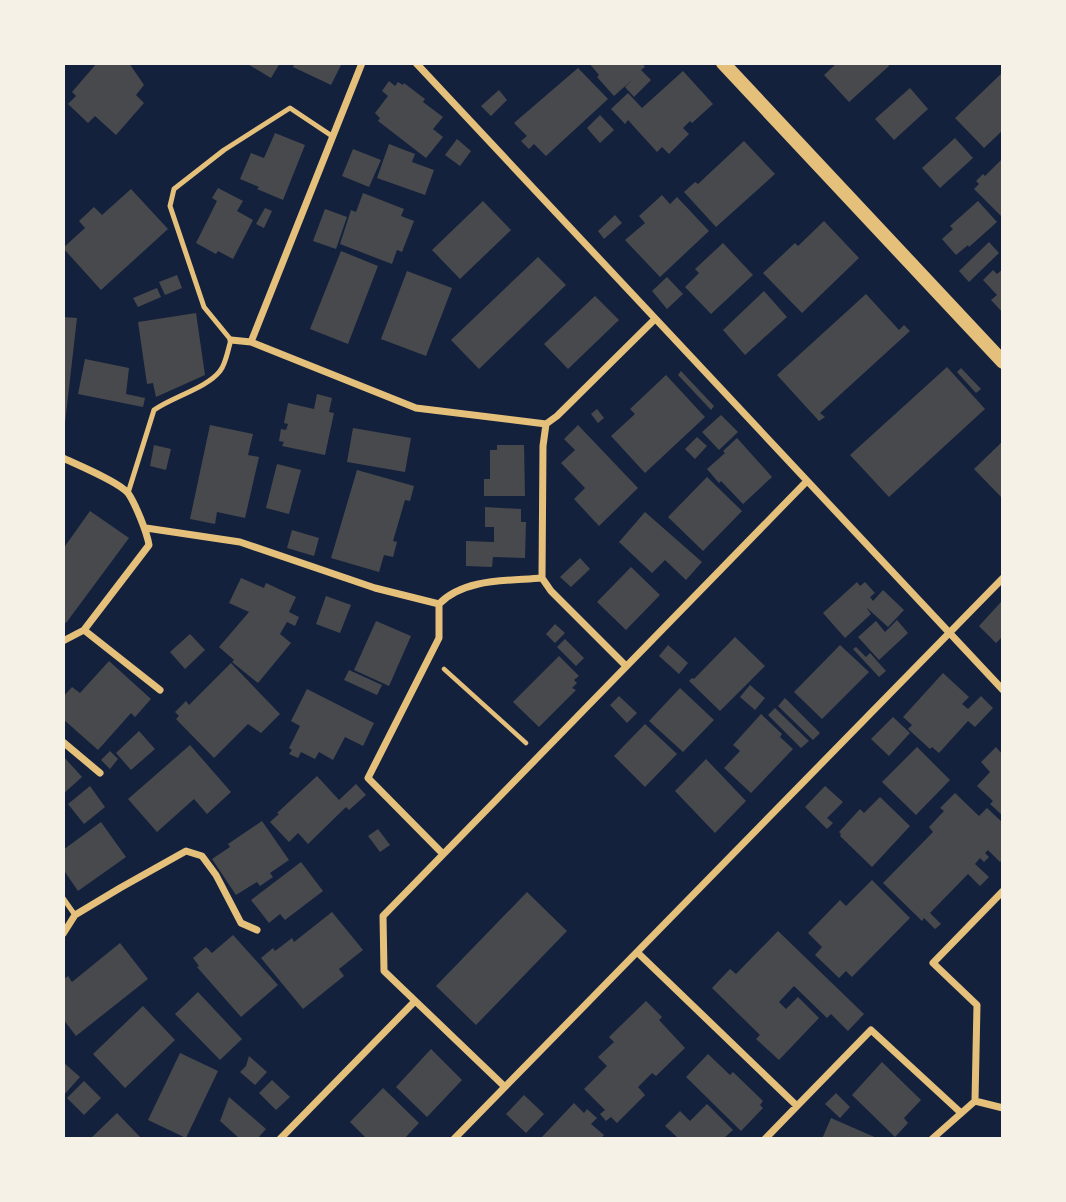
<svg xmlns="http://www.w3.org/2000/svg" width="1066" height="1202" viewBox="0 0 1066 1202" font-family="'Alegreya Sans',sans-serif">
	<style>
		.building { fill: #48494c }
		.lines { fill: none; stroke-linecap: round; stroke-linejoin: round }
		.path { stroke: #e5c07b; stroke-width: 4.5 }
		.service { stroke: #e5c07b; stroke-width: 5 }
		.minor { stroke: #e5c07b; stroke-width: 7 }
		.secondary { stroke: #e5c07b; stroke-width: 14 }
	</style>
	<rect width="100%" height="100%" fill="#14213d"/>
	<path class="building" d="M 97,63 L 129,63 L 144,85 L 136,95 L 144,103 L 116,135 L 95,116 L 88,123 L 68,104 L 76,96 L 72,92 Z
		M 246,63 L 280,63 L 271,78 Z
		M 295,63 L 342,63 L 331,85 L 293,67 Z
		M 589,63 L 642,63 L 645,67 L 641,70 L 651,80 L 634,97 L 625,87 L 632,80 L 614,96 L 597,77 L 599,75 Z
		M 837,63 L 887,63 L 889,66 L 849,102 L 824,75 Z
		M 578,68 L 608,99 L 546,156 L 534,144 L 529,149 L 521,141 L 527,136 L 514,123 Z
		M 683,71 L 713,104 L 692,123 L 690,121 L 683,128 L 689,134 L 669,154 L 662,147 L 657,152 L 628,120 L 625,124 L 611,109 L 628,93 L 642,108 Z
		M 1003,72 L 1003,130 L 984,148 L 955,118 Z
		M 389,81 L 395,86 L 398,82 L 403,85 L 404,83 L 425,99 L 423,102 L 443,117 L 433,129 L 443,137 L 426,158 L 378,121 L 380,118 L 375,113 L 388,96 L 382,91 Z
		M 910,88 L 928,109 L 894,140 L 875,119 Z
		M 499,90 L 507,100 L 491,116 L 481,106 Z
		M 600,115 L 614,130 L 600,143 L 587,128 Z
		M 275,133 L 305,145 L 283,200 L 257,189 L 259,187 L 240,179 L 251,153 L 264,158 Z
		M 955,138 L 973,158 L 940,188 L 922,168 Z
		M 457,139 L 471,151 L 460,166 L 445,155 Z
		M 744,141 L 775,174 L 716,227 L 684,192 L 695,182 L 698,184 Z
		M 389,144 L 415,154 L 412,162 L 434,170 L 425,195 L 377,178 Z
		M 353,149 L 381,160 L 369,187 L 342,176 Z
		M 1003,158 L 1003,218 L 974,189 L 979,184 L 976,181 L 983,174 L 985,176 Z
		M 218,188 L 243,201 L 237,211 L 253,220 L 233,259 L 218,251 L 216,254 L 196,243 L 217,201 L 212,198 Z
		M 131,189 L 168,229 L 101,290 L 63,248 L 85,228 L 79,221 L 94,207 L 102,215 Z
		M 363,193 L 404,209 L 401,216 L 414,221 L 402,252 L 397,250 L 392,264 L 340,244 L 351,210 L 356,212 Z
		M 662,195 L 670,204 L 677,197 L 709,231 L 660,277 L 625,240 L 645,223 L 639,216 Z
		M 483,201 L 511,230 L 460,279 L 432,250 Z
		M 978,201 L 997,222 L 969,247 L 968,245 L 956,255 L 942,239 L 953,229 L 950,226 Z
		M 265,208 L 272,211 L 264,228 L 256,224 Z
		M 325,209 L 347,217 L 336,249 L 313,241 Z
		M 615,215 L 622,223 L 604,239 L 598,231 Z
		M 824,221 L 859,258 L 802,313 L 763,273 L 795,243 L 798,246 Z
		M 989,242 L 999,253 L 969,282 L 959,271 Z
		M 723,243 L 753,275 L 711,314 L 685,287 L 699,273 L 695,269 Z
		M 341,251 L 378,266 L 348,344 L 310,329 Z
		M 538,257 L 566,285 L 479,369 L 451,340 Z
		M 1003,269 L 1003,313 L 991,300 L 997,295 L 983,280 L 993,270 L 997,274 Z
		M 407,271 L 452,288 L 426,356 L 381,339 Z
		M 177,275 L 182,288 L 165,295 L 159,282 Z
		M 667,277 L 683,294 L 667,309 L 652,291 Z
		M 157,288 L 161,297 L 138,307 L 133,298 Z
		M 764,291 L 787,317 L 745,355 L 723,330 Z
		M 866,294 L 899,330 L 904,325 L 910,331 L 820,413 L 825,417 L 819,421 L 777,375 Z
		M 595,296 L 619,320 L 568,369 L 544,344 Z
		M 196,313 L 205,375 L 156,397 L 153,383 L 147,384 L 138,322 Z
		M 63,317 L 77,318 L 65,423 L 63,423 Z
		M 85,359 L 129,368 L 126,394 L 145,398 L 143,407 L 78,394 Z
		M 947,367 L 985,409 L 889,497 L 850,455 Z
		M 961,368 L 981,389 L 976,393 L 957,372 Z
		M 681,371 L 714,406 L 711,410 L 678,375 Z
		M 666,375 L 705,417 L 645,473 L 611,436 L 635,414 L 630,409 Z
		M 317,394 L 332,398 L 329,412 L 334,413 L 325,455 L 282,446 L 284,442 L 279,441 L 281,429 L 286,430 L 288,424 L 284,423 L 288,403 L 314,409 Z
		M 597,409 L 604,418 L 598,423 L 591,414 Z
		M 721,415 L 738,432 L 719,450 L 702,432 Z
		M 210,425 L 253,434 L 248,455 L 259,457 L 245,518 L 217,512 L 215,524 L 190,519 Z
		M 578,425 L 638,488 L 599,526 L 574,499 L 585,488 L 561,463 L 575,450 L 564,439 Z
		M 353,428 L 411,438 L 405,472 L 347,462 Z
		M 697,437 L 707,446 L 695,459 L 685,449 Z
		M 737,438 L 772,477 L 743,504 L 721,481 L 719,483 L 707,469 L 725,453 L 723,451 Z
		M 1003,441 L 1003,499 L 974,469 Z
		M 154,445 L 171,449 L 166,470 L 150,466 Z
		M 497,445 L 524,445 L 525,496 L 484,496 L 484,479 L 490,479 L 490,450 L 497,450 Z
		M 277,464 L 301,470 L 289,514 L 266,508 Z
		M 357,470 L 414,486 L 410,501 L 405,500 L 393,541 L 397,542 L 393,557 L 384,555 L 379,572 L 331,558 Z
		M 707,477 L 742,511 L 703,551 L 668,517 Z
		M 485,507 L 521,509 L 521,522 L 526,522 L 525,558 L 493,557 L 492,567 L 466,566 L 466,541 L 494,542 L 494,527 L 485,527 Z
		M 90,511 L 129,538 L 66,623 L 63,621 L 63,549 Z
		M 645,512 L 702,562 L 686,580 L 665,560 L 652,573 L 619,542 Z
		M 292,530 L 319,538 L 314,556 L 287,548 Z
		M 580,558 L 590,569 L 571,587 L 560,577 Z
		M 631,567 L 660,595 L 626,630 L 597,602 Z
		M 241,578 L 264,588 L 266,583 L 296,597 L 289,612 L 299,617 L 295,626 L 287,622 L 280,634 L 291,643 L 258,683 L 232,662 L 234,660 L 219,647 L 249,612 L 229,603 Z
		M 857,582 L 860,586 L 865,582 L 875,593 L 870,597 L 873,601 L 883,590 L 904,610 L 888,627 L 866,607 L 871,614 L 845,638 L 823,613 Z
		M 326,596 L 351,605 L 340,633 L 316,624 Z
		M 1001,602 L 1003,636 L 996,643 L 979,626 Z
		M 897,620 L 908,633 L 879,660 L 858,637 L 876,621 L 885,632 Z
		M 376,621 L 411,636 L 389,686 L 354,670 Z
		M 555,624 L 565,633 L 555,643 L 546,634 Z
		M 190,634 L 205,650 L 185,669 L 170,652 Z
		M 735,637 L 765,666 L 720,711 L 689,681 L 692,678 L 694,679 Z
		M 565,639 L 584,658 L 576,666 L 557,647 Z
		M 668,645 L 688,663 L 679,674 L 659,656 Z
		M 840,645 L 869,672 L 822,719 L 794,692 Z
		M 856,647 L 866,657 L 870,653 L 886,671 L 879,677 L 853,649 Z
		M 559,656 L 579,676 L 574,680 L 577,683 L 572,688 L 576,690 L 539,727 L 513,702 Z
		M 109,661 L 151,699 L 135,717 L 131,713 L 98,750 L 63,719 L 63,697 L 72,687 L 80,693 Z
		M 231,663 L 280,714 L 261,733 L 248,724 L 214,758 L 176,719 L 179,716 L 175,712 L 186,701 L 189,705 Z
		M 349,670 L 382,685 L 377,695 L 344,680 Z
		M 943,673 L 969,697 L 962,704 L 968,709 L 981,696 L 993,708 L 975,727 L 968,721 L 939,753 L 932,747 L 930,749 L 908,729 L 912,725 L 903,717 Z
		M 750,685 L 765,698 L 755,710 L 740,697 Z
		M 680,688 L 714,720 L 683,752 L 649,721 Z
		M 307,689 L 374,723 L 363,746 L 345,737 L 333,760 L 319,752 L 315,759 L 301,752 L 298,758 L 289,754 L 292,750 L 289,748 L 300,726 L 291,721 Z
		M 619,696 L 637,713 L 627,723 L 610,705 Z
		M 785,698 L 820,733 L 813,740 L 778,706 Z
		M 775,708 L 809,741 L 801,748 L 768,715 Z
		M 761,714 L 782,734 L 780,737 L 793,749 L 751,793 L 724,768 L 740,751 L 733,745 Z
		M 893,717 L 910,733 L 889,756 L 871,739 Z
		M 645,724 L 677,754 L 645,787 L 614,756 Z
		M 139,731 L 155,749 L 131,770 L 116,753 Z
		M 190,745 L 231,792 L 207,814 L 194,799 L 157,832 L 128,799 Z
		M 917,747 L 950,780 L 916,815 L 882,782 Z
		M 996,747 L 1003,755 L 1003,816 L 990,804 L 993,801 L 977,786 L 990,772 L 981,762 Z
		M 110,751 L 118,759 L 110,769 L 101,760 Z
		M 63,756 L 82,777 L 63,794 Z
		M 706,759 L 746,801 L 715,833 L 675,791 Z
		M 317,776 L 339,800 L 356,784 L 366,795 L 349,810 L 346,807 L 308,844 L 298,833 L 289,842 L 270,822 L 279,814 L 277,813 Z
		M 90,786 L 105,807 L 84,824 L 68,804 Z
		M 825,786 L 843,802 L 827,818 L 833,823 L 827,829 L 805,807 Z
		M 955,793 L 979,816 L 987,808 L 1003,823 L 1003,859 L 1000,862 L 988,850 L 985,853 L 989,857 L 984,862 L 980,858 L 975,864 L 989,877 L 980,886 L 968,874 L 930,913 L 941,924 L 935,929 L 924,918 L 922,921 L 883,883 L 933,832 L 929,827 L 944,811 L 940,808 Z
		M 880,797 L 910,826 L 872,867 L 840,836 L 841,834 L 839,832 L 860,809 L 864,813 Z
		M 262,821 L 289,860 L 270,873 L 273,877 L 260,886 L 257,882 L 236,895 L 212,859 L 230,847 L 228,844 Z
		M 101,822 L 126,857 L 78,891 L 63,869 L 63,850 Z
		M 378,829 L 390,845 L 380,852 L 368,836 Z
		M 301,862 L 323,891 L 285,920 L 280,914 L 269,923 L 251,900 Z
		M 872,880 L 910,918 L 852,977 L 846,971 L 839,978 L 815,955 L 822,947 L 808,933 L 840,900 L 846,906 Z
		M 527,892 L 567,931 L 476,1025 L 436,986 Z
		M 332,912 L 363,950 L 339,969 L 344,976 L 303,1009 L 261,958 L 273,948 L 275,951 L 292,938 L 294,942 Z
		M 778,931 L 864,1014 L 848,1031 L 831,1014 L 827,1018 L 794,986 L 779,1002 L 786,1009 L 798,997 L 819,1018 L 779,1060 L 756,1039 L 760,1035 L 712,988 L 730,969 L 736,974 Z
		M 233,935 L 278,985 L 241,1017 L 197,967 L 199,966 L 193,958 L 206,947 L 212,953 Z
		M 120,943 L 148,979 L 76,1036 L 63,1019 L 63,980 L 68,976 L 72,982 Z
		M 198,992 L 242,1039 L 220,1060 L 175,1014 Z
		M 646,1001 L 662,1017 L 659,1020 L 685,1048 L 656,1076 L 652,1073 L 638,1087 L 645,1095 L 617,1123 L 611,1117 L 606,1121 L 600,1114 L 605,1110 L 584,1089 L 607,1066 L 598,1057 L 614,1042 L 609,1037 Z
		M 143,1006 L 175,1040 L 125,1088 L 93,1054 Z
		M 431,1049 L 462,1080 L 427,1117 L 396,1087 Z
		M 180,1053 L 218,1071 L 186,1138 L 148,1120 Z
		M 708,1054 L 730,1075 L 733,1072 L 763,1101 L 760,1105 L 763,1108 L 741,1131 L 686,1077 Z
		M 249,1056 L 267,1072 L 255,1085 L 240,1072 L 246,1066 Z
		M 63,1062 L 80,1077 L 63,1096 Z
		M 882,1062 L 921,1100 L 904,1118 L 908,1123 L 895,1137 L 852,1095 Z
		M 272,1080 L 290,1097 L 276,1110 L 259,1093 Z
		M 84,1081 L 101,1098 L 84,1115 L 67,1098 Z
		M 383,1088 L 419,1123 L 404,1139 L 367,1139 L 350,1122 Z
		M 836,1093 L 850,1107 L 840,1118 L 825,1104 Z
		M 524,1095 L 544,1114 L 526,1133 L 506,1114 Z
		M 229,1097 L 266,1129 L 257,1139 L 240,1139 L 220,1121 Z
		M 574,1103 L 584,1113 L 587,1109 L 597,1118 L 591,1124 L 604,1135 L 601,1139 L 540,1139 Z
		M 707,1104 L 733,1130 L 723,1139 L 679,1139 L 665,1126 L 680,1111 L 690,1121 Z
		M 117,1113 L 142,1139 L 90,1139 Z
		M 831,1118 L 879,1139 L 822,1139 Z"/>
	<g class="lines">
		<path class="path" d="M 444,669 L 526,743"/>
		<path class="service" d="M 128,493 L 154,410 C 172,397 207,388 220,371 C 226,364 228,349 231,340 L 204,307 L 170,206 L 174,189 L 224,150 L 290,108 L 332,136
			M 63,898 L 75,915"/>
		<path class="minor" d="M 362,63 L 251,342 L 416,408 L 546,424 L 557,416 L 655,319
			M 416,63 L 1003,690
			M 231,340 L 251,342
			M 546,424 L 543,446 L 542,578 L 551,591 L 626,666
			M 63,458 C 78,465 119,482 128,493 C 135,503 147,532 149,545 L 84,630 L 63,641
			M 146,528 L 240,542 L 375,588 L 439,604
			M 84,630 L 160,690
			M 63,742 L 100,773
			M 443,854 L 368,778 L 439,638 L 439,604 C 464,578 508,581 542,578
			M 63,934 L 75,915 L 120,888 L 186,851 L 202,856 L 216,875 L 241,923 L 257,930
			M 638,953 L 797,1106 L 765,1139
			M 504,1086 L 384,971 L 383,916 L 807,481
			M 975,1101 L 977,1005 L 933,963 L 1003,891
			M 797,1106 L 871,1030 L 960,1112
			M 280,1139 L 415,1001
			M 454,1139 L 1003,578
			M 932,1139 L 975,1101 L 1003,1108"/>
		<path class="secondary" d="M 723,63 L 1003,362"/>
	</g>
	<rect width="1066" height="1202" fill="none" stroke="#f6f1e7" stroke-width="130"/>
</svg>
